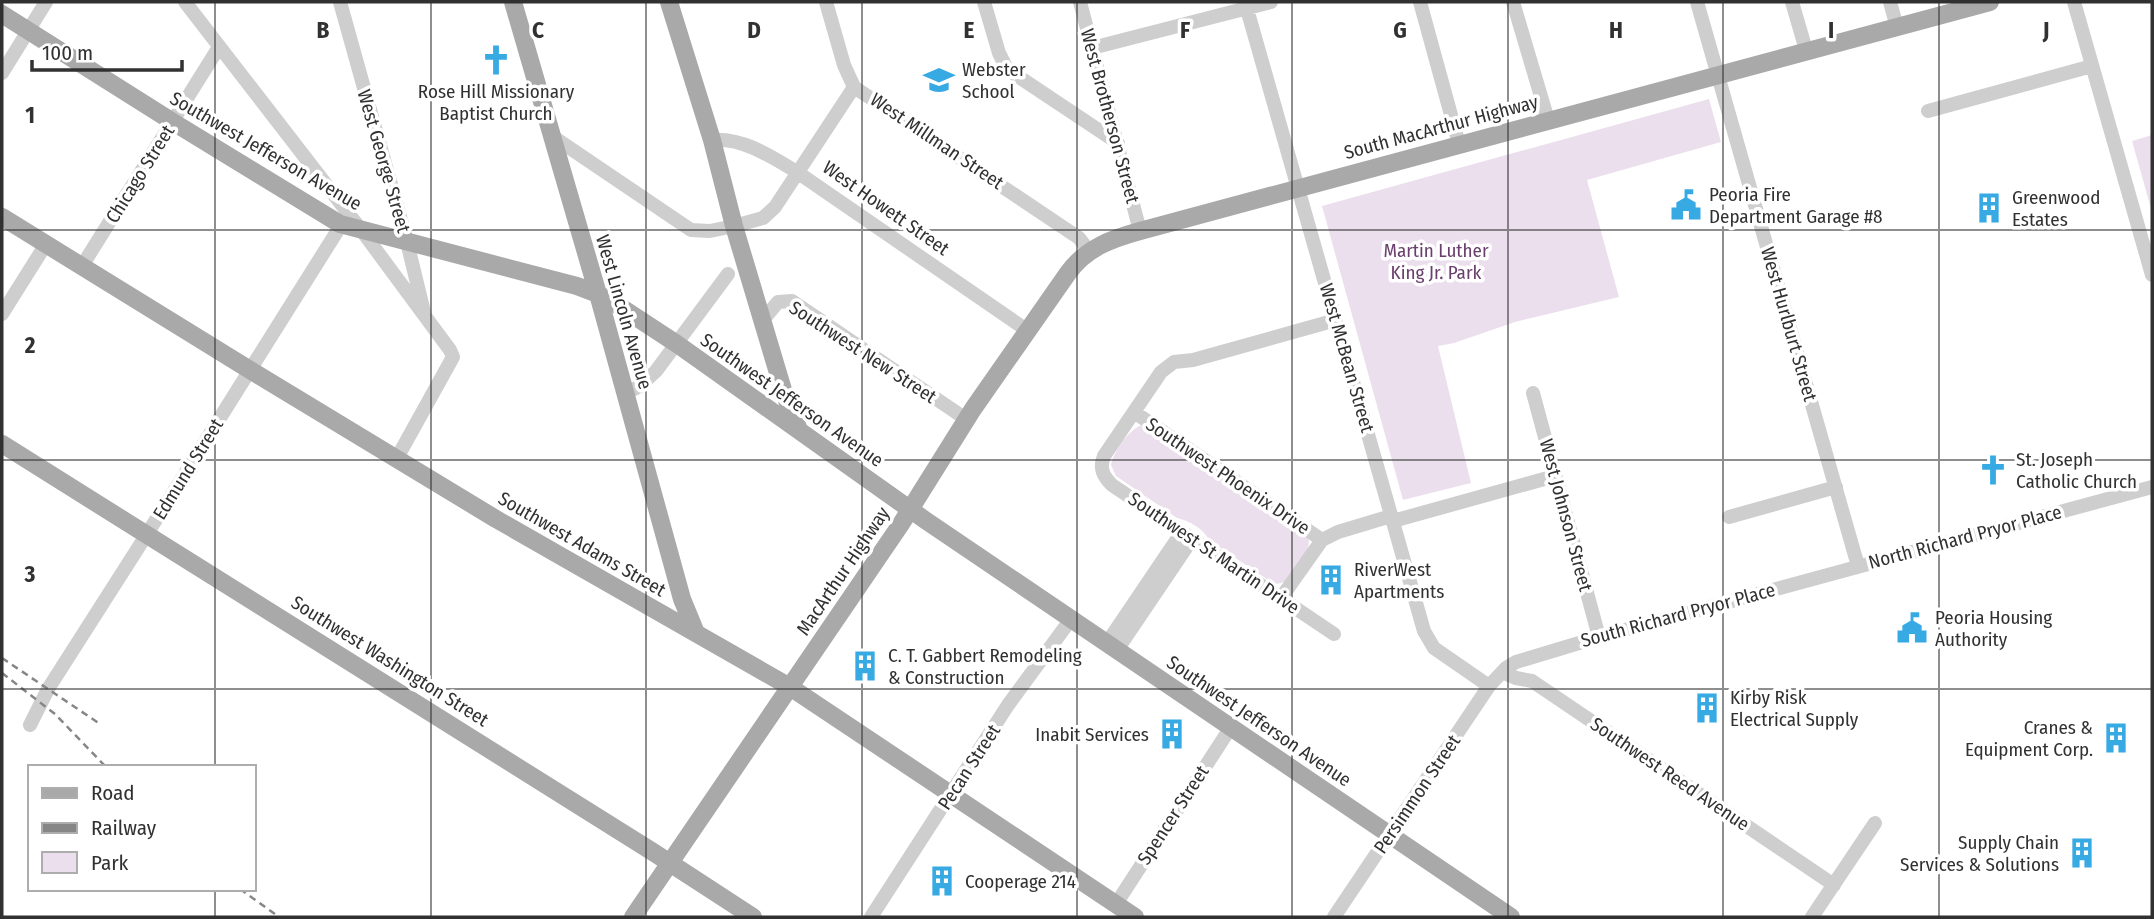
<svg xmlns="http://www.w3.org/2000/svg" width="2154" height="919" viewBox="0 0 2154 919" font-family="'Fira Sans Condensed',sans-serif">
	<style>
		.green { fill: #ecdfed }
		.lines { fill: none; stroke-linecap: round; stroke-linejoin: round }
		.minor { stroke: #cecece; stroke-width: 14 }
		.major { stroke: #a9a9a9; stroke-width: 18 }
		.rail { stroke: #868686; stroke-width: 2.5; stroke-dasharray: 7 5; stroke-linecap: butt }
		.grid { fill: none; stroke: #313131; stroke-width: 2; stroke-opacity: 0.55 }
		.labels { text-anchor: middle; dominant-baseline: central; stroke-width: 7; stroke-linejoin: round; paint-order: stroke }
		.poi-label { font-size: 19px; fill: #313131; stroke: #fff; text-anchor: start }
		.street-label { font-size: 19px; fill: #313131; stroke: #fff }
		.park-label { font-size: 19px; fill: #6a3e6d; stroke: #fff }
		.grid-label { font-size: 23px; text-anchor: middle; font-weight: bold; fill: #313131; stroke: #fff; stroke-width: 7; stroke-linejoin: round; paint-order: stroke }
	</style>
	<rect width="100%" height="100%" fill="#fff"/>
	<path class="green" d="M 1709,99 L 1721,142 L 1587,180 L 1619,297 L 1515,322 L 1454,343 L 1438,346 L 1471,483 L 1403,500 L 1322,206 Z
		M 2152,135 L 2152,212 L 2132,141 Z
		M 1142,425 L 1307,534 C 1315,551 1295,568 1285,582 L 1276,584 L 1271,582 L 1209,540 C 1203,528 1189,521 1177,518 L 1116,476 L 1111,465 C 1114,451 1128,430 1142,425 Z"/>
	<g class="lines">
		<path class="minor" d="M 185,2 L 362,231 L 450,350 L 453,357 L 397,458
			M 340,2 L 407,242 L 424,312
			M 826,2 L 844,65 L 854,87 L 1079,238 L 1089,251
			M 984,2 L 999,53 L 1007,69 L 1118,143
			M 1080,2 L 1140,231
			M 1245,2 L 1424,631 L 1434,648 L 1489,686
			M 1420,2 L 1459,144
			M 1513,2 L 1548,120
			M 1697,2 L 1858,566
			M 1792,2 L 1806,50
			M 1890,2 L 1897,27
			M 2074,2 L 2152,275
			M 1092,48 L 1271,2
			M 2,73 L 46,2
			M 1928,111 L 2092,66
			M 552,136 L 691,230 L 710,231 L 734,226 L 763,218 L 775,207 L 854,87
			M 712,140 C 742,137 772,157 797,172 L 1028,331
			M 82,266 L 219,47
			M 2,314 L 46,244
			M 763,320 L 778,302 L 792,301 L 966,419
			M 626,393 L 640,386 L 656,371 L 728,274
			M 1533,393 L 1599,637
			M 1134,412 L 1322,540
			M 1729,517 L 1836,487
			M 1393,521 L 1555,476
			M 1281,598 L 1322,540 L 1338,532 L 1391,516
			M 1334,634 L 1112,485 C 1103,476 1099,468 1104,456 L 1161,372 L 1174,362 L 1193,360 L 1336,320
			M 1107,643 L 1182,532
			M 1117,650 L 1192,539
			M 1502,672 L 1516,678 L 1532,681 L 1834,885
			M 30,725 L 48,689 L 147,534 L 348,214
			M 1116,904 L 1231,727
			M 871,917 L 1008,705 L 1071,619
			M 1334,917 L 1489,686 L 1506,668 L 1516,662 L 1599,637 L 2152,487
			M 1812,917 L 1875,823"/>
		<path class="major" d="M 513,2 L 598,294 L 682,599 L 696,633
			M 669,2 L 712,140 L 734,226 L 784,393 L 799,430
			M 2,14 L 173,122 L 340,224 L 577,286 L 598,294 L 619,306 L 677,344 L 925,520 L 1511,917
			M 2,217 L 250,370 L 496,519 L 790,687 L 1135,917
			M 2,444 L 653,852 L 753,917
			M 633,917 L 901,524 L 973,409 L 1068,273 C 1086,248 1111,239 1140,231 L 1990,2"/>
		<path class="rail" d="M 2,658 L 100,724
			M 2,673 L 55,714 L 106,767
			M 240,889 L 279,917"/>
	</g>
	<path class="grid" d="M 215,2 L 215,767M 431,2 L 431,917M 646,2 L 646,917M 862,2 L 862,917M 1077,2 L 1077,917M 1292,2 L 1292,917M 1508,2 L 1508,917M 1723,2 L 1723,917M 1939,2 L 1939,917M 2,230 L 2152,230M 2,460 L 2152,460M 2,689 L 2152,689M 215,889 L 215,917"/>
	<defs>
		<g id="church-bare" transform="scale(2.415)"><path d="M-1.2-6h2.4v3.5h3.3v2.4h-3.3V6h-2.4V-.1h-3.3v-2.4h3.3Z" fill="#37aae4" stroke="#fff" stroke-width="2.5" paint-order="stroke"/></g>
		<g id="school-bare" transform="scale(2.415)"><path d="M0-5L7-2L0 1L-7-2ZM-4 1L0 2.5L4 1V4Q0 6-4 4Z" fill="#37aae4" stroke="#fff" stroke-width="2.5" paint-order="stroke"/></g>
		<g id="civic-bare" transform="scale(2.415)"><path d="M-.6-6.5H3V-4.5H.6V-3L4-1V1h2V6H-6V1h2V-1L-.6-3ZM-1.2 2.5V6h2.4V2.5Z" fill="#37aae4" stroke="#fff" stroke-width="2.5" paint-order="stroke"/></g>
		<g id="building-bare" transform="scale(2.415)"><path d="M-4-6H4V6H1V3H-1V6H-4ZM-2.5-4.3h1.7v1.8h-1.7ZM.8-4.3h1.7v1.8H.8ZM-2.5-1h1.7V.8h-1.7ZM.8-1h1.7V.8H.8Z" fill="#37aae4" stroke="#fff" stroke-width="2.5" paint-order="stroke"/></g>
	</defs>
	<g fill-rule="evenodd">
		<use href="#church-bare" x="496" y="60"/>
		<use href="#school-bare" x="939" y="80"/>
		<use href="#civic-bare" x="1686" y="205"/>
		<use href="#building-bare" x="1989" y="208"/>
		<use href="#church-bare" x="1993" y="470"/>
		<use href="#building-bare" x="1331" y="580"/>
		<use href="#civic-bare" x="1912" y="628"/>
		<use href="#building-bare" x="865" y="666"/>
		<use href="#building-bare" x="1707" y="708"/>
		<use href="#building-bare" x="1172" y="734"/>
		<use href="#building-bare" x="2116" y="738"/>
		<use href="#building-bare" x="2082" y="853"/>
		<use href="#building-bare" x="942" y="881"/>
	</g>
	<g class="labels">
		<g class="poi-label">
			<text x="962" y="69">Webster<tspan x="962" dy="22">School</tspan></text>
			<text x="496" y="91" text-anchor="middle">Rose Hill Missionary<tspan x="496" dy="22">Baptist Church</tspan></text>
			<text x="1709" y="194">Peoria Fire<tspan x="1709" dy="22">Department Garage #8</tspan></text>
			<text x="2012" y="197">Greenwood<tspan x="2012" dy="22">Estates</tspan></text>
			<text x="2016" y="459">St. Joseph<tspan x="2016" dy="22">Catholic Church</tspan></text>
			<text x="1354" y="569">RiverWest<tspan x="1354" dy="22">Apartments</tspan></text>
			<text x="1935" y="617">Peoria Housing<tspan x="1935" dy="22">Authority</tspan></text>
			<text x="888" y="655">C. T. Gabbert Remodeling<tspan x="888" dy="22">&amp; Construction</tspan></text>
			<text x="1730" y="697">Kirby Risk<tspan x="1730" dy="22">Electrical Supply</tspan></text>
			<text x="2093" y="727" text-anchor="end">Cranes &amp;<tspan x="2093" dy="22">Equipment Corp.</tspan></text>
			<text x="1149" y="734" text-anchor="end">Inabit Services</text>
			<text x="2059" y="842" text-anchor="end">Supply Chain<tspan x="2059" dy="22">Services &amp; Solutions</tspan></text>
			<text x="965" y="881">Cooperage 214</text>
		</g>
		<g class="street-label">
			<text transform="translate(1110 116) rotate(75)">West Brotherson Street</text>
			<text transform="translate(1441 127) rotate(-15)">South MacArthur Highway</text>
			<text transform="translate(937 141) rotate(34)">West Millman Street</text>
			<text transform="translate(266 151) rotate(30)">Southwest Jefferson Avenue</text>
			<text transform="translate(384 161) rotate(74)">West George Street</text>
			<text transform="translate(140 174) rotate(-58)">Chicago Street</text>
			<text transform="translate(886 208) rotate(35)">West Howett Street</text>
			<text transform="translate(624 312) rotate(74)">West Lincoln Avenue</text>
			<text transform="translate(1789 324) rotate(74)">West Hurlburt Street</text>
			<text transform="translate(863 352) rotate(33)">Southwest New Street</text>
			<text transform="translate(1347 358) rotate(74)">West McBean Street</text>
			<text transform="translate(792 400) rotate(35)">Southwest Jefferson Avenue</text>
			<text transform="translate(188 469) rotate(-58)">Edmund Street</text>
			<text transform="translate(1228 476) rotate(34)">Southwest Phoenix Drive</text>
			<text transform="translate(1566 515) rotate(75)">West Johnson Street</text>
			<text transform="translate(1965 537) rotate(-15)">North Richard Pryor Place</text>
			<text transform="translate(582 544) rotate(30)">Southwest Adams Street</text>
			<text transform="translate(1214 553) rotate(34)">Southwest St Martin Drive</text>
			<text transform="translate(843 571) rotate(-56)">MacArthur Highway</text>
			<text transform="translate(1678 615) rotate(-15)">South Richard Pryor Place</text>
			<text transform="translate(390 661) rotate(32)">Southwest Washington Street</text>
			<text transform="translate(1259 721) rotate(34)">Southwest Jefferson Avenue</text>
			<text transform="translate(969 767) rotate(-57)">Pecan Street</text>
			<text transform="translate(1670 774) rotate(34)">Southwest Reed Avenue</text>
			<text transform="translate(1417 794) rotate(-56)">Persimmon Street</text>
			<text transform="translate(1173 815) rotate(-57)">Spencer Street</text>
		</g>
		<g class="park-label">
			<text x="1436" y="250">Martin Luther<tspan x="1436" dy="22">King Jr. Park</tspan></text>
		</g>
	</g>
	<g class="grid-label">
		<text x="323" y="38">B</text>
		<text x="538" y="38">C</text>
		<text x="754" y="38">D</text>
		<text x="969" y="38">E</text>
		<text x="1185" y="38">F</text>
		<text x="1400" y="38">G</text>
		<text x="1616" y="38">H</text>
		<text x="1831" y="38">I</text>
		<text x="2046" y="38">J</text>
		<text x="30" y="123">1</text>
		<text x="30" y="353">2</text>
		<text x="30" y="582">3</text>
	</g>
	<rect width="2154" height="919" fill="none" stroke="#313131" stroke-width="7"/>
	<rect x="28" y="765" width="228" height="126" fill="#ffffff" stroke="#adadad" stroke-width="2"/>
	<rect x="42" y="788" width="35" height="10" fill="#a9a9a9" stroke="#adadad" stroke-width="2"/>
	<text x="91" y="800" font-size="21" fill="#313131">Road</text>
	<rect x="42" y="823" width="35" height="10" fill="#868686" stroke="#adadad" stroke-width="2"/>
	<text x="91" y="835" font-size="21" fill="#313131">Railway</text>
	<rect x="42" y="852" width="35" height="21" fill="#ecdfed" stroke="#adadad" stroke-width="2"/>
	<text x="91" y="870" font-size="21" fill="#313131">Park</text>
	<path d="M32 60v10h150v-10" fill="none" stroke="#313131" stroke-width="3.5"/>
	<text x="42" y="60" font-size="21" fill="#313131" stroke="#ffffff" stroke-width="5" paint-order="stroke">100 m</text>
</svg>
